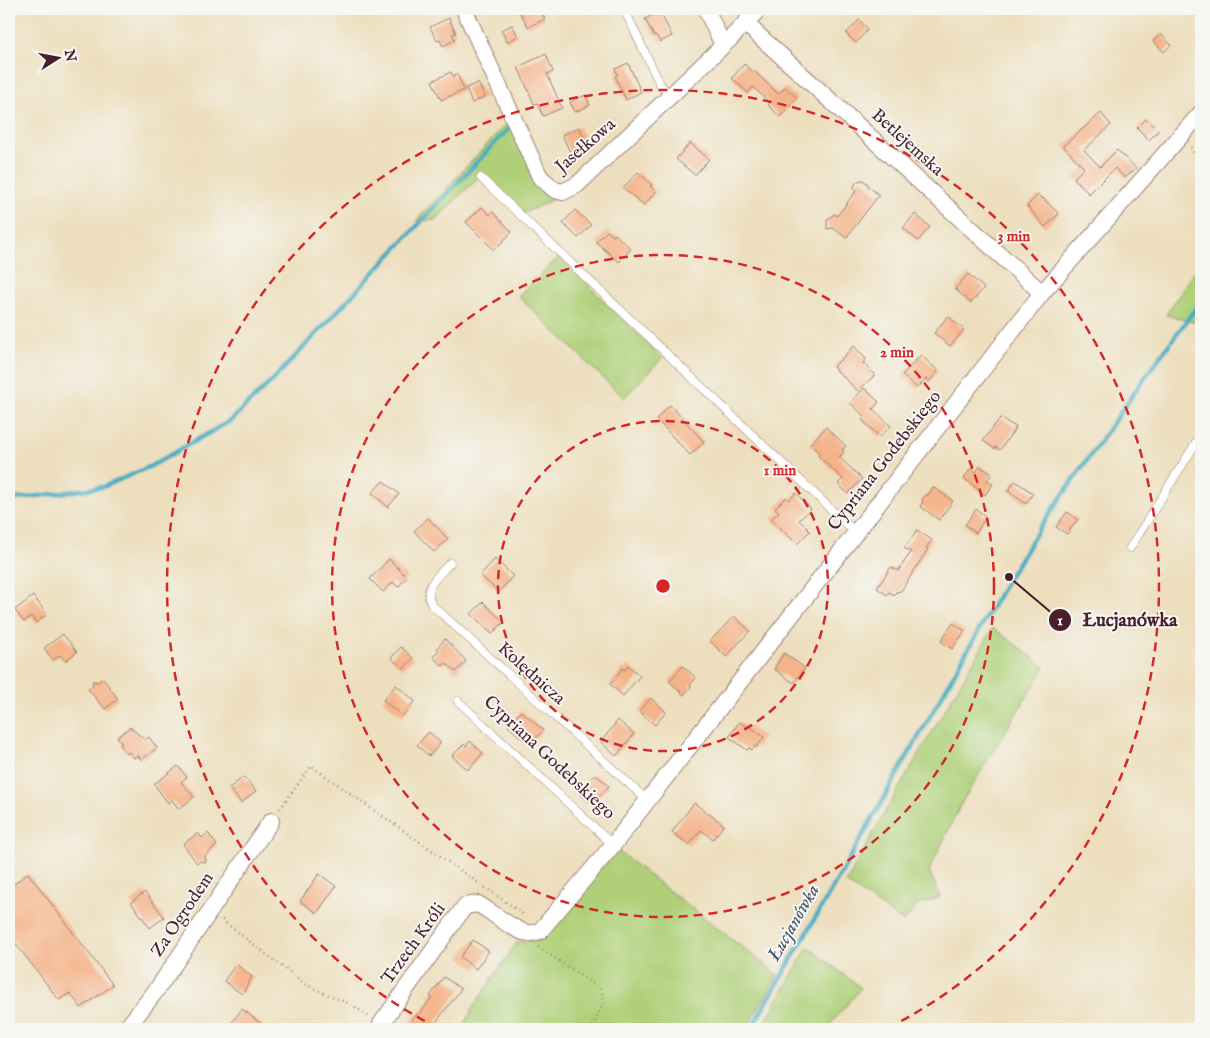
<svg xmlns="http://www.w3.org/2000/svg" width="1210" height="1038" viewBox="0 0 1210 1038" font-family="'IM FELL English',serif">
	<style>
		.green { fill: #afd078; stroke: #7c7852 }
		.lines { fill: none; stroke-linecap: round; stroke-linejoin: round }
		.stream { stroke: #42acc1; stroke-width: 4.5 }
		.building { fill: #f5b389 }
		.lane-casing { stroke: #9c7f74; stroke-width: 9 }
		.street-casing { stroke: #9c7f74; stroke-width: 18 }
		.path { stroke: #9c7f74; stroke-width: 2.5; stroke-dasharray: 1 4; stroke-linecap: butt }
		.lane { stroke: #fff; stroke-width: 8 }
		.street { stroke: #fff; stroke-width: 16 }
		.ring { fill: none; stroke: #d62828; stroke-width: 2.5; stroke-dasharray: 9 6 }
		.labels { text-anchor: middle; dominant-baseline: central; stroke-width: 4; stroke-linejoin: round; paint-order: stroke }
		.street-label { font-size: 18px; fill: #4a1f2b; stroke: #f6f6f2 }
		.water-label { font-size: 19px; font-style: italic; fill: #475767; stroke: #f6f6f2 }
		.centre { fill: #d62828; stroke: #f6f6f2; stroke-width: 2.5 }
		.ring-label { font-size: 15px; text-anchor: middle; font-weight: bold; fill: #d62828; stroke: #f6f6f2; stroke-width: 4; stroke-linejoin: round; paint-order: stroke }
		.leader { fill: none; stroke: #4a1f2b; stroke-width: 2 }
		.callout-dot { fill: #4a1f2b; stroke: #f6f6f2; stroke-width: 2 }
		.mark-label { font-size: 15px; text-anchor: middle; font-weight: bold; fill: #fff }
		.callout-label { font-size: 19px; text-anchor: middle; font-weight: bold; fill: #4a1f2b; stroke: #f6f6f2; stroke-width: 4; stroke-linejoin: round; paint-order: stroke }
	</style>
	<rect width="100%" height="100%" fill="#f6f6f2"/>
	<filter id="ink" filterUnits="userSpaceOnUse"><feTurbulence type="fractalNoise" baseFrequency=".02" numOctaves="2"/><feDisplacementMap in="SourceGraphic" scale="10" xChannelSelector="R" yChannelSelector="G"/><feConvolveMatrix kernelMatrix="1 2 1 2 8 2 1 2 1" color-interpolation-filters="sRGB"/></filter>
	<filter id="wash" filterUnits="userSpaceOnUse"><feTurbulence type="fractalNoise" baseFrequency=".0096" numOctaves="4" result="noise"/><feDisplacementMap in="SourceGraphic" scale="20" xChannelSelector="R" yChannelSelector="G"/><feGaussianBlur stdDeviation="1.12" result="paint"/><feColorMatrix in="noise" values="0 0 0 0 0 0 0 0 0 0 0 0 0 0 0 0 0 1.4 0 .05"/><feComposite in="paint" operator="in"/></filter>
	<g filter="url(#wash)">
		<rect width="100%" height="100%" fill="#eddfbe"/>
		<path class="green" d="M 503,107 L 545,192 L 554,199 L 524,213 L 482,174 L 435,220 L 416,221 L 505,125 Z
			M 559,257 L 662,358 L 624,398 L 518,296 Z
			M 1201,262 L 1201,324 L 1166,315 Z
			M 993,628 L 1045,667 L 962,802 L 929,870 L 940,897 L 917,905 L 904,922 L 846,883 L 884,814 Z
			M 615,849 L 778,975 L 746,1029 L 462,1029 L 474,1006 L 517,942 L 541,940 Z
			M 808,947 L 861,988 L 826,1029 L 761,1029 Z"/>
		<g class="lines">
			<path class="stream" d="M 9,500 L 103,487 L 151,466 L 230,421 L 273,380 L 508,129
				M 751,1029 L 843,870 L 1009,577 L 1041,526 L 1143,380 L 1201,301"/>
		</g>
		<g id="blocks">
			<path class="building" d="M 518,9 L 540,9 L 545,19 L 528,27 Z
				M 660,12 L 672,36 L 660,42 L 656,35 L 654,36 L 645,19 Z
				M 449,18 L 456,33 L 452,34 L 455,40 L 443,46 L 440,40 L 437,41 L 430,27 Z
				M 859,20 L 868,29 L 856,43 L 846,34 Z
				M 512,25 L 518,36 L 507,42 L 501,30 Z
				M 1161,34 L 1171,45 L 1164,52 L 1153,41 Z
				M 546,54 L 553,72 L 547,74 L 562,108 L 543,116 L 537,103 L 534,104 L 518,67 Z
				M 628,63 L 641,92 L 626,100 L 615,76 L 618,75 L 615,69 Z
				M 744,64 L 752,71 L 753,70 L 778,94 L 785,87 L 797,98 L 780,117 L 768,105 L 770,103 L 753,87 L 748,93 L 732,78 Z
				M 451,72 L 453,76 L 457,74 L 464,90 L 441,100 L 432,81 Z
				M 478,83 L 485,97 L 472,103 L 466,88 Z
				M 586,95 L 590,105 L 575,112 L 570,102 Z
				M 1101,113 L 1111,125 L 1084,150 L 1100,167 L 1117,150 L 1136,168 L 1125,178 L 1115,168 L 1089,194 L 1074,178 L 1084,168 L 1063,146 Z
				M 1146,119 L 1158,131 L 1149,140 L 1137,128 Z
				M 579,127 L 587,144 L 570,152 L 562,135 Z
				M 690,143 L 709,159 L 695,175 L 676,159 Z
				M 638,172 L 652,185 L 650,186 L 656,192 L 644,205 L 623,188 Z
				M 863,180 L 868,184 L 868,186 L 879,195 L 846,238 L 833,228 L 827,229 L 827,220 L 834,214 L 837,216 L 856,191 L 853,189 L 855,184 L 858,181 Z
				M 1038,195 L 1042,199 L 1043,198 L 1059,214 L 1045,227 L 1027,206 Z
				M 482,207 L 490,215 L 493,212 L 512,232 L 494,250 L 466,222 Z
				M 575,210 L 591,225 L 578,238 L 563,223 Z
				M 915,214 L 930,227 L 918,241 L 903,228 Z
				M 607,231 L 613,236 L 615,234 L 631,249 L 619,262 L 596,242 Z
				M 968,274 L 984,288 L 971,303 L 955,289 Z
				M 948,316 L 964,330 L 950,346 L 934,333 Z
				M 854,346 L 866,359 L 863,363 L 875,375 L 858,391 L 833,367 Z
				M 921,355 L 938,371 L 929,382 L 926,379 L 917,388 L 902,375 Z
				M 864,388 L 879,402 L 873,409 L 891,426 L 880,437 L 862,420 L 865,417 L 850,403 Z
				M 670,405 L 704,442 L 690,455 L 656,419 Z
				M 1000,418 L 1016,427 L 1000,450 L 996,447 L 995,449 L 983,441 Z
				M 826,427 L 846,446 L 842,450 L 844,452 L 839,457 L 862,479 L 848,494 L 838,484 L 843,479 L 818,456 L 820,454 L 810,444 Z
				M 980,466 L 992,474 L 987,480 L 993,484 L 985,495 L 964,478 L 971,468 L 976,472 Z
				M 383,481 L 399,494 L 388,507 L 372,493 Z
				M 1015,481 L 1033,493 L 1026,504 L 1008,491 Z
				M 933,487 L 953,501 L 939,520 L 920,506 L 923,502 L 922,500 L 925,495 L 928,495 Z
				M 796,493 L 811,509 L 799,520 L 810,531 L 797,544 L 771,519 L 779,512 L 775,508 L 786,497 L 789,500 Z
				M 976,509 L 986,517 L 976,533 L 965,525 Z
				M 1067,512 L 1078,519 L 1067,534 L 1056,527 Z
				M 428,518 L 448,539 L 434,552 L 414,531 Z
				M 917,530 L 932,540 L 926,548 L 928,549 L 901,591 L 896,592 L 894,595 L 889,592 L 887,595 L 877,588 L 891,567 L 898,571 L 911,552 L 904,548 Z
				M 389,559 L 407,577 L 398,587 L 393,582 L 383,592 L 370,579 Z
				M 495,559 L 513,576 L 499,592 L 480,575 Z
				M 33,596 L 47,614 L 36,623 L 31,616 L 24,622 L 15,610 Z
				M 483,602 L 504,622 L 492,634 L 471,614 Z
				M 734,616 L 750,631 L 726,657 L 710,641 Z
				M 953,623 L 965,631 L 952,649 L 941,641 Z
				M 63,634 L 77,652 L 65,661 L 60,655 L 53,660 L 44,648 Z
				M 445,639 L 466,661 L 456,672 L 446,663 L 443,666 L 433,657 L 439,650 L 437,648 Z
				M 401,647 L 413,658 L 403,669 L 391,658 Z
				M 784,653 L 805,668 L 794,683 L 774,669 Z
				M 628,665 L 640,676 L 623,696 L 610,684 L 623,668 L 625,670 Z
				M 683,666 L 696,678 L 690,685 L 691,687 L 684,695 L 669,681 Z
				M 103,678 L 118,699 L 105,709 L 88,689 L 92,686 L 93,681 L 98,682 Z
				M 396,685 L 415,701 L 402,716 L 383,700 Z
				M 651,698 L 666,712 L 655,725 L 639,711 Z
				M 521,711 L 543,730 L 530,745 L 508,726 Z
				M 618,720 L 634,734 L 616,756 L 601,742 Z
				M 739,722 L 748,727 L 749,726 L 764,737 L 757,747 L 755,746 L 752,750 L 749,748 L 747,750 L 729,737 Z
				M 130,727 L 145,740 L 149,737 L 157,748 L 141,760 L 138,755 L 134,758 L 129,752 L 127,754 L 120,744 L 122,743 L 117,737 Z
				M 429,732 L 441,743 L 429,756 L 417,745 Z
				M 470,741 L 483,753 L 468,770 L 452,756 L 464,744 L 466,746 Z
				M 178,766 L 187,777 L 181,782 L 194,797 L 179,809 L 172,800 L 168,803 L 154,784 Z
				M 595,774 L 609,786 L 594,802 L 591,800 L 589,802 L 581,795 L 584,793 L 581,790 Z
				M 244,777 L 256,791 L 241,803 L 229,788 Z
				M 694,803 L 724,825 L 713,839 L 701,830 L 689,845 L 672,832 Z
				M 198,833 L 202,838 L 208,833 L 217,845 L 205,856 L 206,862 L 199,861 L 197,863 L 183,844 Z
				M 28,873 L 113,985 L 81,1008 L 70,993 L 59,1000 L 13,940 L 9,943 L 9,888 Z
				M 319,874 L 336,886 L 317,913 L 300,901 Z
				M 145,892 L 164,917 L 150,928 L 131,902 Z
				M 473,940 L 489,951 L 476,969 L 460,957 Z
				M 236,964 L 252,977 L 242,994 L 224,981 Z
				M 444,977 L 461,989 L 431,1029 L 405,1029 L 417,1014 L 419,1015 L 432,997 L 430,996 Z
				M 242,1009 L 268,1029 L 227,1029 Z"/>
		</g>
	</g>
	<g filter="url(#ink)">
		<use href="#blocks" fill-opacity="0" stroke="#9c7f74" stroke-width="1"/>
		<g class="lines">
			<g class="lane-casing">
				<path id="lane" d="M 624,9 L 660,84 L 670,96
					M 481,178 L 855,532
					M 1130,548 L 1201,435
					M 450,563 C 439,575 421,588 432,605 L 647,800
					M 458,701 L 613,845"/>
			</g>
			<g class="street-casing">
				<path id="street" d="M 464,9 L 540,177 L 555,190 L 563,192 L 577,185 L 731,38 L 759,9
					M 706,9 L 723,45
					M 745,23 L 1042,293
					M 381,1024 L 465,906 L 478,904 C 491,911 515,932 528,933 C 532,934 536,932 540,931 L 613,845 L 1042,293 L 1201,113
					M 126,1029 L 158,988 L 271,821"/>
			</g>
			<path class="path" d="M 1191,147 L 1198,161 L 1201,204
				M 280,809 L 311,766 L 523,914
				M 222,920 L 306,985 L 354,1006 L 369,1017
				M 538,947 L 601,989 L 604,1002 L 591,1029"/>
			<use href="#lane" class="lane"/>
			<use href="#street" class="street"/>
		</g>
	</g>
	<g class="ring">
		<circle cx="663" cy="586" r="165"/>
		<circle cx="663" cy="586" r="331"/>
		<path d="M438 1028A496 496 0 1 1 888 1028"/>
	</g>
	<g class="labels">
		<g class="street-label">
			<text transform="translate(907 143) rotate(42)">Betlejemska</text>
			<text transform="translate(586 146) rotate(-41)">Jasełkowa</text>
			<text transform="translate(885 461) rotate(-52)">Cypriana Godebskiego</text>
			<text transform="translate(531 674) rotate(42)">Kolędnicza</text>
			<text transform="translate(549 758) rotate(43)">Cypriana Godebskiego</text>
			<text transform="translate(183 915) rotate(-56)">Za Ogrodem</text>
			<text transform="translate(414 944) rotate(-54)">Trzech Króli</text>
		</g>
		<g class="water-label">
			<text transform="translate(794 923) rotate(-60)">Łucjanówka</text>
		</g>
	</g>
	<circle cx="663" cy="586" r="8" class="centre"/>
	<g class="ring-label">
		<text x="1014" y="241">3 min</text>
		<text x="897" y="357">2 min</text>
		<text x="780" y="475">1 min</text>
	</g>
	<path class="leader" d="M1009 577L1060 620"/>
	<g class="callout-dot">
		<circle cx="1009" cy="577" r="5"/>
		<circle cx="1060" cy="620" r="12"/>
	</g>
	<g class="mark-label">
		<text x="1060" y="625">1</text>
	</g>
	<g class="callout-label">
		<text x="1130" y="626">Łucjanówka</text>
	</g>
	<rect width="1210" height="1038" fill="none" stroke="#f6f6f2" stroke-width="30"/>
	<g transform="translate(58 58) rotate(79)" stroke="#f6f6f2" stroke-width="4" paint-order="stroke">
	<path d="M0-4L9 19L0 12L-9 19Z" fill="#4a1f2b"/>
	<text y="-8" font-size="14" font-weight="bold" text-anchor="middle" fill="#4a1f2b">N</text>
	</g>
</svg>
